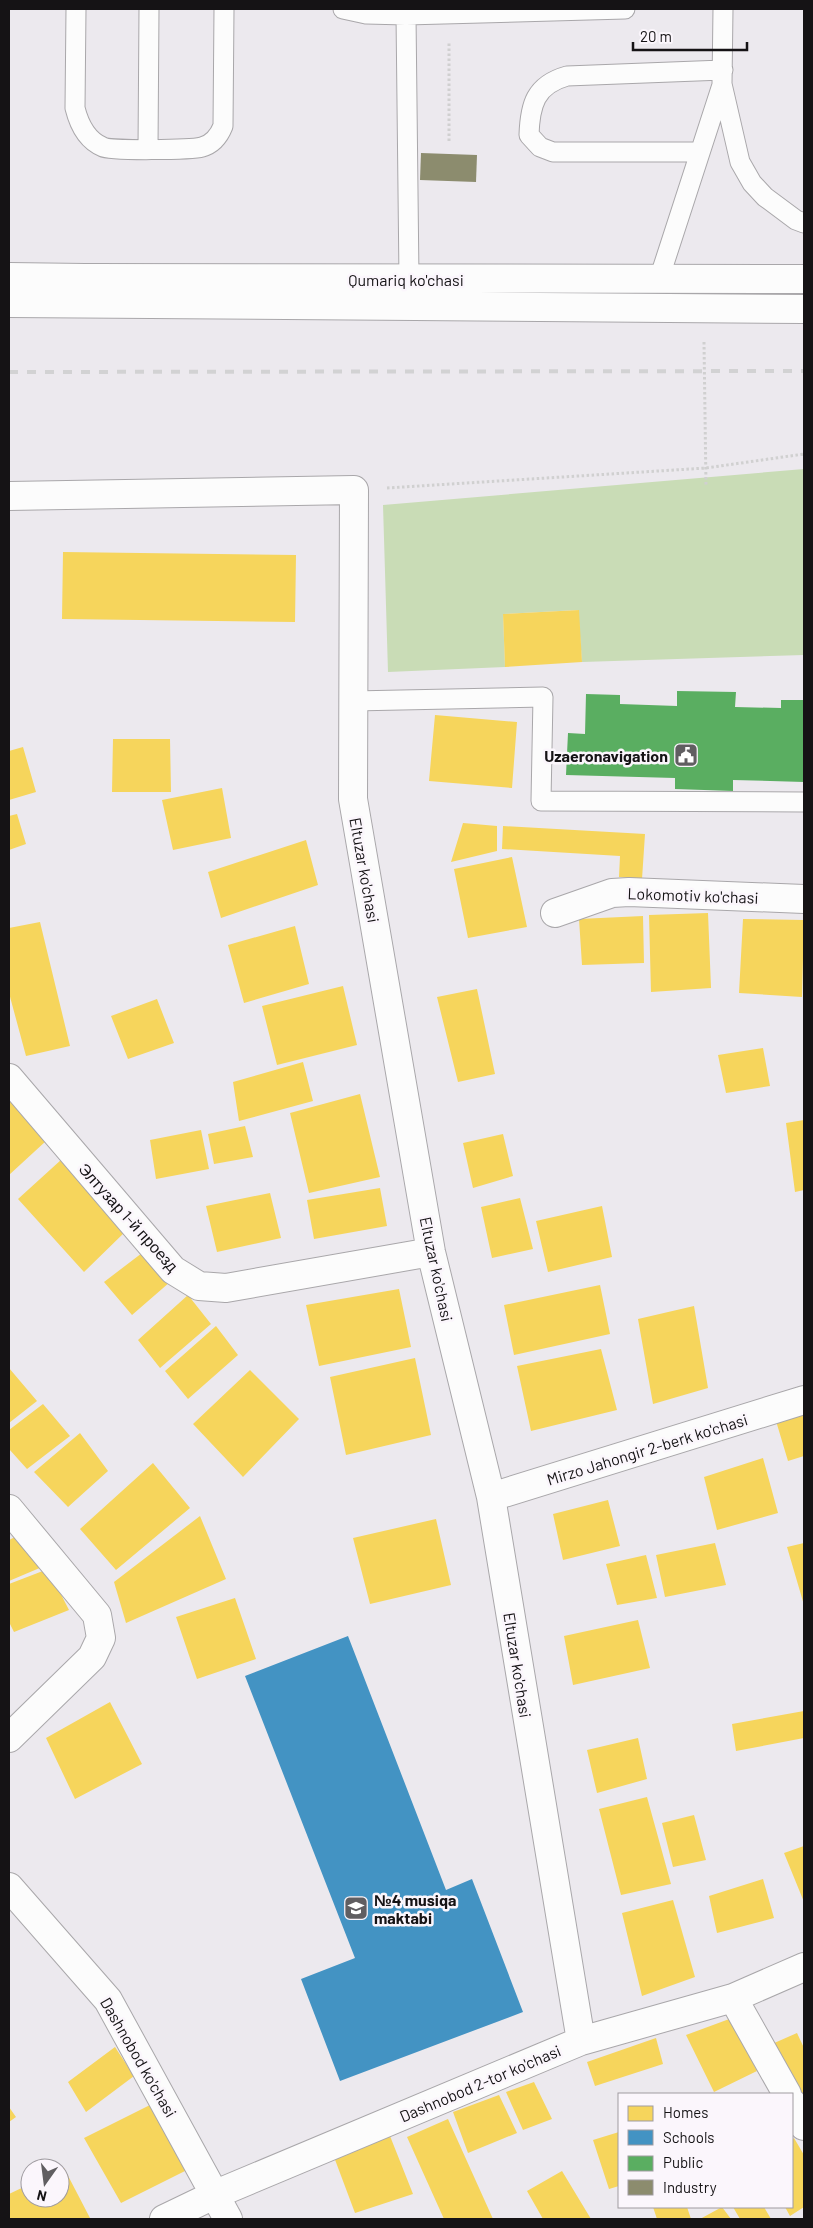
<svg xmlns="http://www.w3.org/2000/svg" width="813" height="2228" viewBox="0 0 813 2228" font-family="Barlow,sans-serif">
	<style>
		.green { fill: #c9dcb6 }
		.homes { fill: #f6d55c }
		.schools { fill: #4393c3 }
		.public { fill: #5aae61 }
		.industry { fill: #8c8c6e }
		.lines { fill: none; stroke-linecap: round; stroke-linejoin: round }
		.service-casing { stroke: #a9a7aa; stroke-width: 21 }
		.minor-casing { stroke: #a9a7aa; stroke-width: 30 }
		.secondary-casing { stroke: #a9a7aa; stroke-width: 30 }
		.path { stroke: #d0d0d0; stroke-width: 3; stroke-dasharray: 2.5 2.5; stroke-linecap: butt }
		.service { stroke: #fcfcfc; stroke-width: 19 }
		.minor { stroke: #fcfcfc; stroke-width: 28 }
		.secondary { stroke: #fcfcfc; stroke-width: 28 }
		.rail { stroke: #d2d2d3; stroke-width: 4; stroke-dasharray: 9 9; stroke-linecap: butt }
		.labels { text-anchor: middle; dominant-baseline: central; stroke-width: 5; stroke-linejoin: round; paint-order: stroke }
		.street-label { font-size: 16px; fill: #151315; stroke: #fbf6fc }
		.poi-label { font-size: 16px; font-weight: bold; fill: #151315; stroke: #fbf6fc; text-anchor: end }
	</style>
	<rect width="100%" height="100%" fill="#ece9ee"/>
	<path class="green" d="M 804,469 L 804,655 L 582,662 L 578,610 L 503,614 L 505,667 L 388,672 L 383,505 Z"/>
	<path class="homes" d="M 63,552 L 296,555 L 295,622 L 62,619 Z
		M 579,610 L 582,662 L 505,667 L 503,614 Z
		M 435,715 L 517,722 L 512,788 L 429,781 Z
		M 113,739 L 170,739 L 171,792 L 112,792 Z
		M 23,747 L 36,792 L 9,800 L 9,751 Z
		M 222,788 L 231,838 L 173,850 L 162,800 Z
		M 17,814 L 26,844 L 9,850 L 9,816 Z
		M 463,823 L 497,826 L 497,851 L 451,862 Z
		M 503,826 L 645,834 L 642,879 L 619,877 L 620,856 L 502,849 Z
		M 306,840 L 318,885 L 221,918 L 208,872 Z
		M 512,857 L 527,927 L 468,938 L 454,869 Z
		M 708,913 L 711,988 L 651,992 L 649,915 Z
		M 643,916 L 644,963 L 582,965 L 579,919 Z
		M 743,919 L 804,920 L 802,997 L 739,993 Z
		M 40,922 L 70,1046 L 26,1056 L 9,993 L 9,928 Z
		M 295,926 L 309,984 L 244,1003 L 228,945 Z
		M 343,986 L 357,1045 L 277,1065 L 262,1006 Z
		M 477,989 L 495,1074 L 458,1082 L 437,997 Z
		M 157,999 L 174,1043 L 128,1059 L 111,1016 Z
		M 763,1048 L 770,1086 L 726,1093 L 718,1055 Z
		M 303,1062 L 313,1101 L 239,1121 L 233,1082 Z
		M 9,1093 L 46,1141 L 9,1175 Z
		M 360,1094 L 380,1177 L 309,1193 L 290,1113 Z
		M 804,1120 L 804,1190 L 795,1192 L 786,1123 Z
		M 245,1126 L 253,1157 L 214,1164 L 208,1134 Z
		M 201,1130 L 209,1169 L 156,1179 L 150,1140 Z
		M 503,1134 L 513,1176 L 473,1188 L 463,1143 Z
		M 62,1159 L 127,1230 L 84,1272 L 18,1199 Z
		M 380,1188 L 387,1226 L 314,1239 L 307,1200 Z
		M 270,1193 L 281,1238 L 217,1252 L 206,1206 Z
		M 520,1198 L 533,1249 L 492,1258 L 481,1207 Z
		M 602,1206 L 612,1257 L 548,1272 L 536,1221 Z
		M 142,1253 L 170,1282 L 132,1315 L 104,1282 Z
		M 600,1285 L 610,1334 L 514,1355 L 504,1305 Z
		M 399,1289 L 411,1347 L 319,1366 L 306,1305 Z
		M 188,1295 L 211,1324 L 160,1368 L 138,1340 Z
		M 694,1306 L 708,1388 L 653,1404 L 638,1319 Z
		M 216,1326 L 238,1355 L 188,1399 L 165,1371 Z
		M 601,1349 L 617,1410 L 531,1431 L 517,1366 Z
		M 415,1358 L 431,1435 L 346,1455 L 330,1377 Z
		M 9,1368 L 37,1401 L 9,1423 Z
		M 250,1370 L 299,1419 L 243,1477 L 193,1424 Z
		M 43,1404 L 70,1436 L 27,1469 L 9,1449 L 9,1430 Z
		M 804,1413 L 804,1456 L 788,1461 L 776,1421 Z
		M 80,1433 L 108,1471 L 68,1507 L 34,1472 Z
		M 763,1458 L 778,1513 L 717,1530 L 704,1477 Z
		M 153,1463 L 190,1508 L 116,1570 L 80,1529 Z
		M 608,1500 L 620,1546 L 563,1560 L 553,1514 Z
		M 200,1516 L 226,1579 L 126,1623 L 114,1582 Z
		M 436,1519 L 451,1585 L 370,1604 L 353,1538 Z
		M 21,1534 L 42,1567 L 9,1581 L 9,1540 Z
		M 715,1543 L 726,1585 L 665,1597 L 656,1555 Z
		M 804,1543 L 804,1605 L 787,1547 Z
		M 646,1555 L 657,1598 L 617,1605 L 606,1564 Z
		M 48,1569 L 69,1610 L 14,1632 L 9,1622 L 9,1584 Z
		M 235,1598 L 256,1659 L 197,1679 L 176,1617 Z
		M 638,1620 L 650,1668 L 573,1685 L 564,1636 Z
		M 110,1702 L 142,1764 L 75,1799 L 46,1738 Z
		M 804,1711 L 804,1738 L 736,1751 L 732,1724 Z
		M 638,1738 L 647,1779 L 597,1793 L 587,1750 Z
		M 647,1797 L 671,1884 L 621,1895 L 599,1809 Z
		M 694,1815 L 706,1860 L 673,1867 L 662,1823 Z
		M 804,1846 L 804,1902 L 784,1853 Z
		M 763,1879 L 774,1918 L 717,1933 L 709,1896 Z
		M 673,1900 L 695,1977 L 642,1996 L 622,1913 Z
		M 732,2018 L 757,2071 L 714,2092 L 686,2035 Z
		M 797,2033 L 804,2048 L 804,2115 L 772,2044 Z
		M 656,2038 L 663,2064 L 595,2086 L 587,2062 Z
		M 115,2047 L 134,2076 L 86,2112 L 68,2082 Z
		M 534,2082 L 552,2119 L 523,2130 L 506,2092 Z
		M 499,2095 L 517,2133 L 468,2153 L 453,2112 Z
		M 152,2104 L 187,2170 L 121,2203 L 84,2138 Z
		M 9,2107 L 16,2117 L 9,2122 Z
		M 448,2119 L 493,2219 L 444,2219 L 407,2137 Z
		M 619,2132 L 619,2186 L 609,2189 L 593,2140 Z
		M 390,2136 L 413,2194 L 355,2213 L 334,2157 Z
		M 794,2138 L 804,2155 L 804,2207 L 790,2216 L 785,2207 L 792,2207 L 792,2140 Z
		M 64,2168 L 90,2218 L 9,2219 L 9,2194 L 30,2184 L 30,2198 L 60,2198 L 60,2169 Z
		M 562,2171 L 591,2219 L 543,2219 L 527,2191 Z
		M 653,2207 L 687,2207 L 691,2219 L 657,2219 Z
		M 722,2207 L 731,2219 L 700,2219 Z
		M 733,2207 L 764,2207 L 771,2219 L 740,2219 Z"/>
	<path class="schools" d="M 348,1636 L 446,1890 L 472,1879 L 523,2012 L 340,2081 L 301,1979 L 355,1958 L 245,1676 Z"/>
	<path class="public" d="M 677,691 L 736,692 L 735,707 L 781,708 L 781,700 L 804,700 L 804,782 L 733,780 L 733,791 L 675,789 L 675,778 L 566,775 L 568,733 L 585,734 L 586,694 L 620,695 L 620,704 L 677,706 Z"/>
	<path class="industry" d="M 421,153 L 477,155 L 476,182 L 420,180 Z"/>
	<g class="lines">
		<g class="service-casing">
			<path id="service" d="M 76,9 L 75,108 C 79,124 86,140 103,147 C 111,151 191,150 202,147 C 213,144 219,136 223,126 L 224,9
				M 343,9 L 366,14 L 406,15 L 409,279
				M 723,9 L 722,84 L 740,162 L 752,183 L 765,197 L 796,220 L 804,223
				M 406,15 L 625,9
				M 148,149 L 149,9
				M 700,152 L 553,152 L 540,147 L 529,135 C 530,105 535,85 567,76 L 723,70
				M 659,279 L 722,85
				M 353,701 L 543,697 L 541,801 L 804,802"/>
		</g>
		<g class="minor-casing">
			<path id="minor" d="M 9,496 L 354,490 L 353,799 L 431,1252 L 491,1497 L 581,2041
				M 555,913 L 612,893 L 629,892 L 804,899
				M 9,1078 L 173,1270 L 199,1286 L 226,1288 L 431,1252
				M 491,1497 L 804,1400
				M 9,1509 L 97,1615 L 101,1638 L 92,1657 L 9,1738
				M 9,1887 L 108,2000 L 228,2219
				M 733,1998 L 787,2094
				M 792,2103 L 804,2126
				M 164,2219 L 216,2194 L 581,2041 L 733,1998 L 804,1967"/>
		</g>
		<g class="secondary-casing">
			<path id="secondary" d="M 9,277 L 85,278 L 804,279
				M 9,303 L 804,309"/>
		</g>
		<path class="path" d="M 449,141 L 449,42
			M 704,342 L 706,486
			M 387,488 L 706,468 L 804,454"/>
		<use href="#service" class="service"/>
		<use href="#minor" class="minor"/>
		<use href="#secondary" class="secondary"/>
		<path class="rail" d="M 9,372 L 804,371"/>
	</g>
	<defs>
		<g id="civic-square" transform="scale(1.25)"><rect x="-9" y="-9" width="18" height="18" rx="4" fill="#605e61" stroke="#fbf6fc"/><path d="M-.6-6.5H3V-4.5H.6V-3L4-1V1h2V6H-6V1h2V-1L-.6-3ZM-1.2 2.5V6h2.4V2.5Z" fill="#fff"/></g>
		<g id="school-square" transform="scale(1.25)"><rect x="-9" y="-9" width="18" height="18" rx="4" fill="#605e61" stroke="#fbf6fc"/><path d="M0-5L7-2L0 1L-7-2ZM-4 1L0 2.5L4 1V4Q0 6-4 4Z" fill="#fff"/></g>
	</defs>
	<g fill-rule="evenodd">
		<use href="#civic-square" x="686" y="755"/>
		<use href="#school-square" x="356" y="1908"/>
	</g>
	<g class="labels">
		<g class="street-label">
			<text x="406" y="279">Qumariq ko'chasi</text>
			<text transform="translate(365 870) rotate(80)">Eltuzar ko'chasi</text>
			<text transform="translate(693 895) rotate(2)">Lokomotiv ko'chasi</text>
			<text transform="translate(129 1217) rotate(48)">Элтузар 1-й проезд</text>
			<text transform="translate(437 1269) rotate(78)">Eltuzar ko'chasi</text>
			<text transform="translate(647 1449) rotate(-17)">Mirzo Jahongir 2-berk ko'chasi</text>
			<text transform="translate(518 1665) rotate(81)">Eltuzar ko'chasi</text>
			<text transform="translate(139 2057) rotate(60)">Dashnobod ko'chasi</text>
			<text transform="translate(480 2083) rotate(-23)">Dashnobod 2-tor ko'chasi</text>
		</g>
		<g class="poi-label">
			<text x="668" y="755">Uzaeronavigation</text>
			<text x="374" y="1899" text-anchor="start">№4 musiqa<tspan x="374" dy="18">maktabi</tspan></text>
		</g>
	</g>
	<rect width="813" height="2228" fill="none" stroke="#151315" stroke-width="20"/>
	<rect x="618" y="2093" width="175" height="115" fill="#fbf6fc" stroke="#9f9ba0"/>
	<rect x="628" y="2106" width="25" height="15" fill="#f6d55c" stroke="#9f9ba0"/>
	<text x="663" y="2118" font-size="15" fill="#151315">Homes</text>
	<rect x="628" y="2130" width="25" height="15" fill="#4393c3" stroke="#9f9ba0"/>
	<text x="663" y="2143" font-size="15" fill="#151315">Schools</text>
	<rect x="628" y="2156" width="25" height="15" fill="#5aae61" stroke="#9f9ba0"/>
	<text x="663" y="2168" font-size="15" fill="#151315">Public</text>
	<rect x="628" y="2180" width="25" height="15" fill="#8c8c6e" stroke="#9f9ba0"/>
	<text x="663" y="2193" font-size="15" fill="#151315">Industry</text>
	<g transform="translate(45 2183) rotate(194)"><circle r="24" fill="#fbf6fc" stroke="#9f9ba0"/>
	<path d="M0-4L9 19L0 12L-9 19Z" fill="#605e61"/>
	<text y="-8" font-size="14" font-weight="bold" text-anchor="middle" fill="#151315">N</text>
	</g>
	<path d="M633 42v8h114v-8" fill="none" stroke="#151315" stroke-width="2.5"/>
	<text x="640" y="42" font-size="15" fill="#151315" stroke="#fbf6fc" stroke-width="4" paint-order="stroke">20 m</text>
</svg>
